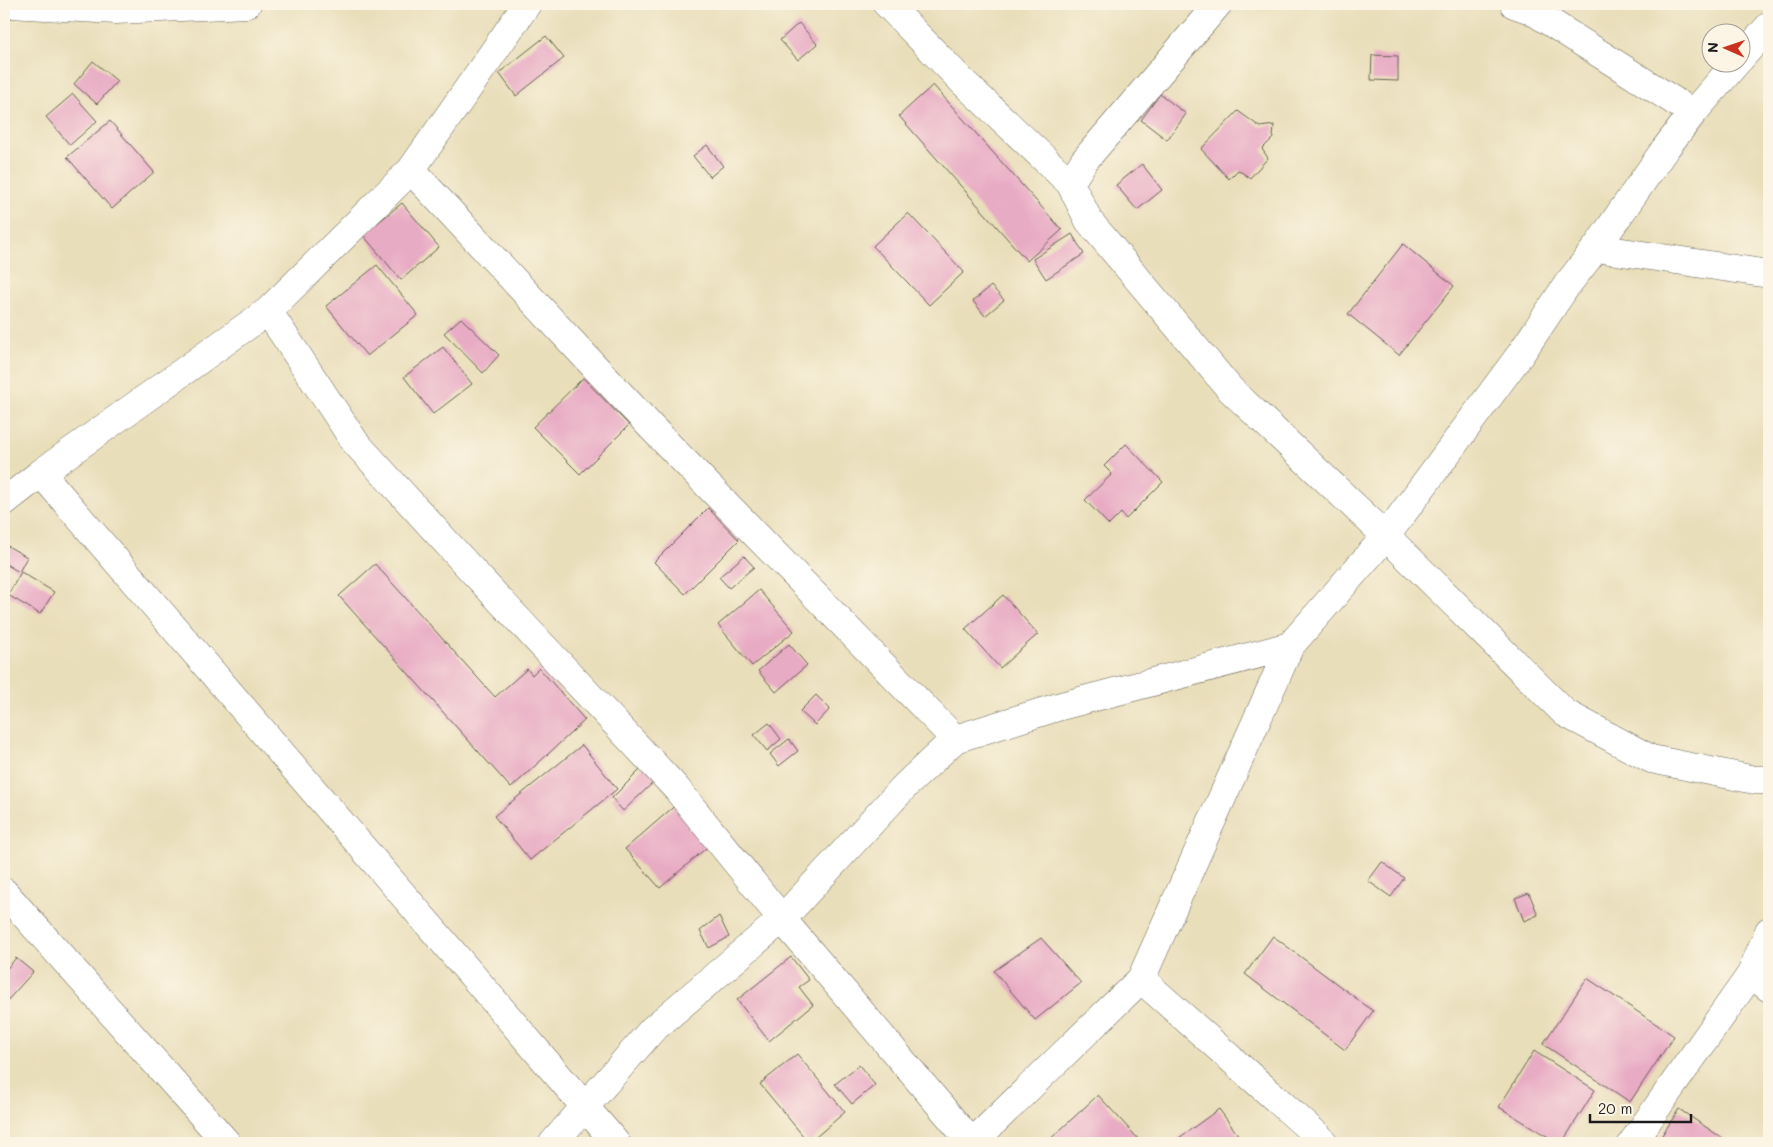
<svg xmlns="http://www.w3.org/2000/svg" width="1773" height="1147" viewBox="0 0 1773 1147" font-family="Mali,sans-serif">
	<style>
		.building { fill: #e8abc4 }
		.lines { fill: none; stroke-linecap: round; stroke-linejoin: round }
		.minor-casing { stroke: #646053; stroke-width: 29 }
		.minor { stroke: #fff; stroke-width: 28 }
	</style>
	<rect width="100%" height="100%" fill="#fcf5e5"/>
	<filter id="ink" filterUnits="userSpaceOnUse"><feTurbulence type="fractalNoise" baseFrequency=".02" numOctaves="2"/><feDisplacementMap in="SourceGraphic" scale="10" xChannelSelector="R" yChannelSelector="G"/><feConvolveMatrix kernelMatrix="1 2 1 2 8 2 1 2 1" color-interpolation-filters="sRGB"/></filter>
	<filter id="wash" filterUnits="userSpaceOnUse"><feTurbulence type="fractalNoise" baseFrequency=".0096" numOctaves="4" result="noise"/><feDisplacementMap in="SourceGraphic" scale="20" xChannelSelector="R" yChannelSelector="G"/><feGaussianBlur stdDeviation="1.12" result="paint"/><feColorMatrix in="noise" values="0 0 0 0 0 0 0 0 0 0 0 0 0 0 0 0 0 1.4 0 .05"/><feComposite in="paint" operator="in"/></filter>
	<g filter="url(#wash)">
		<rect width="100%" height="100%" fill="#e9deba"/>
		<g id="blocks">
			<path class="building" d="M 799,23 L 817,44 L 798,60 L 780,40 Z
				M 546,36 L 564,58 L 516,96 L 499,73 Z
				M 1372,55 L 1398,56 L 1398,81 L 1371,80 Z
				M 93,61 L 117,81 L 97,104 L 74,84 Z
				M 933,85 L 1062,230 L 1027,261 L 899,116 Z
				M 73,94 L 97,121 L 70,145 L 46,117 Z
				M 1160,94 L 1186,114 L 1167,140 L 1141,120 Z
				M 1238,111 L 1260,127 L 1274,125 L 1273,138 L 1262,149 L 1268,158 L 1250,178 L 1238,170 L 1229,179 L 1201,149 Z
				M 110,121 L 154,172 L 112,209 L 67,157 Z
				M 707,145 L 723,166 L 710,177 L 693,156 Z
				M 1142,164 L 1162,190 L 1137,210 L 1116,185 Z
				M 402,203 L 439,247 L 401,280 L 363,235 Z
				M 908,213 L 964,272 L 929,305 L 873,246 Z
				M 1072,234 L 1084,254 L 1046,279 L 1033,259 Z
				M 1403,244 L 1454,286 L 1399,355 L 1348,314 Z
				M 377,265 L 418,315 L 367,356 L 326,306 Z
				M 991,286 L 1004,300 L 985,316 L 973,301 Z
				M 461,318 L 499,355 L 483,373 L 444,333 Z
				M 443,347 L 472,384 L 433,414 L 404,377 Z
				M 583,378 L 629,425 L 580,474 L 533,427 Z
				M 1126,444 L 1163,482 L 1126,519 L 1121,513 L 1109,525 L 1085,500 L 1112,474 L 1104,466 Z
				M 708,508 L 739,540 L 685,594 L 654,562 Z
				M 4,544 L 27,557 L 19,572 L 4,563 Z
				M 744,556 L 754,567 L 729,588 L 719,577 Z
				M 375,564 L 495,697 L 527,669 L 532,675 L 539,668 L 585,720 L 511,788 L 339,596 Z
				M 21,572 L 54,592 L 40,614 L 8,595 Z
				M 759,590 L 794,631 L 752,666 L 718,625 Z
				M 1003,595 L 1038,634 L 1000,668 L 965,629 Z
				M 789,644 L 807,665 L 776,692 L 758,671 Z
				M 816,695 L 830,709 L 815,725 L 800,711 Z
				M 769,723 L 781,739 L 767,751 L 754,735 Z
				M 789,739 L 798,751 L 779,766 L 770,754 Z
				M 582,745 L 617,789 L 530,860 L 494,816 Z
				M 644,766 L 657,779 L 623,811 L 612,798 Z
				M 678,803 L 712,843 L 660,888 L 625,849 Z
				M 1382,862 L 1404,878 L 1391,897 L 1368,881 Z
				M 1529,893 L 1538,915 L 1524,921 L 1515,898 Z
				M 719,916 L 729,937 L 709,948 L 700,931 Z
				M 1273,936 L 1373,1011 L 1345,1050 L 1245,974 Z
				M 1041,938 L 1081,983 L 1035,1020 L 994,971 Z
				M 791,957 L 809,980 L 799,987 L 813,1005 L 769,1041 L 737,1000 Z
				M 16,958 L 33,972 L 6,1002 L 4,1000 L 4,972 Z
				M 1587,978 L 1674,1036 L 1630,1102 L 1543,1044 Z
				M 1534,1051 L 1595,1090 L 1562,1143 L 1558,1143 L 1499,1107 Z
				M 797,1054 L 845,1112 L 809,1143 L 760,1084 Z
				M 859,1065 L 875,1085 L 852,1104 L 835,1084 Z
				M 1098,1095 L 1142,1143 L 1046,1143 Z
				M 1219,1109 L 1244,1143 L 1172,1143 Z
				M 1679,1109 L 1728,1142 L 1727,1143 L 1657,1143 Z"/>
		</g>
	</g>
	<g filter="url(#ink)">
		<use href="#blocks" fill-opacity="0" stroke="#646053" stroke-width="1"/>
		<g class="lines">
			<g class="minor-casing">
				<path id="minor" d="M 10,4 L 116,10 L 247,4
					M 887,4 L 962,81 L 1070,183
					M 1218,4 L 1084,161 L 1070,183 L 1089,221 L 1230,389 L 1386,536 L 1565,713 L 1651,759 L 1755,780 L 1769,780
					M 1514,4 L 1531,10 L 1693,113
					M 1740,59 L 1769,26
					M 411,170 L 652,428 L 955,739
					M 1596,248 L 1769,274
					M 268,311 L 355,442 L 467,565 L 676,788 L 782,919 L 972,1143
					M 41,473 L 616,1143
					M 4,502 L 41,473 L 268,311 L 411,170 L 527,4
					M 4,892 L 227,1143
					M 1751,974 L 1769,988
					M 1141,979 L 1319,1137 L 1324,1143
					M 553,1143 L 652,1030 L 782,919 L 905,786 L 955,739 L 1061,706 L 1290,646
					M 972,1143 L 1141,979 L 1290,646 L 1386,536 L 1522,352 L 1567,285 L 1596,248 L 1665,149 L 1693,113 L 1737,62
					M 1632,1143 L 1751,974 L 1769,931"/>
			</g>
			<use href="#minor" class="minor"/>
		</g>
	</g>
	<rect width="1773" height="1147" fill="none" stroke="#fcf5e5" stroke-width="20"/>
	<g transform="translate(1726 48) rotate(272)"><circle r="24" fill="#fcf5e5" stroke="#a29e95"/>
	<path d="M0-4L9 19L0 12L-9 19Z" fill="#c8321e"/>
	<text y="-8" font-size="14" font-weight="bold" text-anchor="middle" fill="#1c1c1c">N</text>
	</g>
	<path d="M1590 1114v8h101v-8" fill="none" stroke="#1c1c1c" stroke-width="2.5"/>
	<text x="1598" y="1114" font-size="15" fill="#1c1c1c" stroke="#fcf5e5" stroke-width="4" paint-order="stroke">20 m</text>
</svg>
